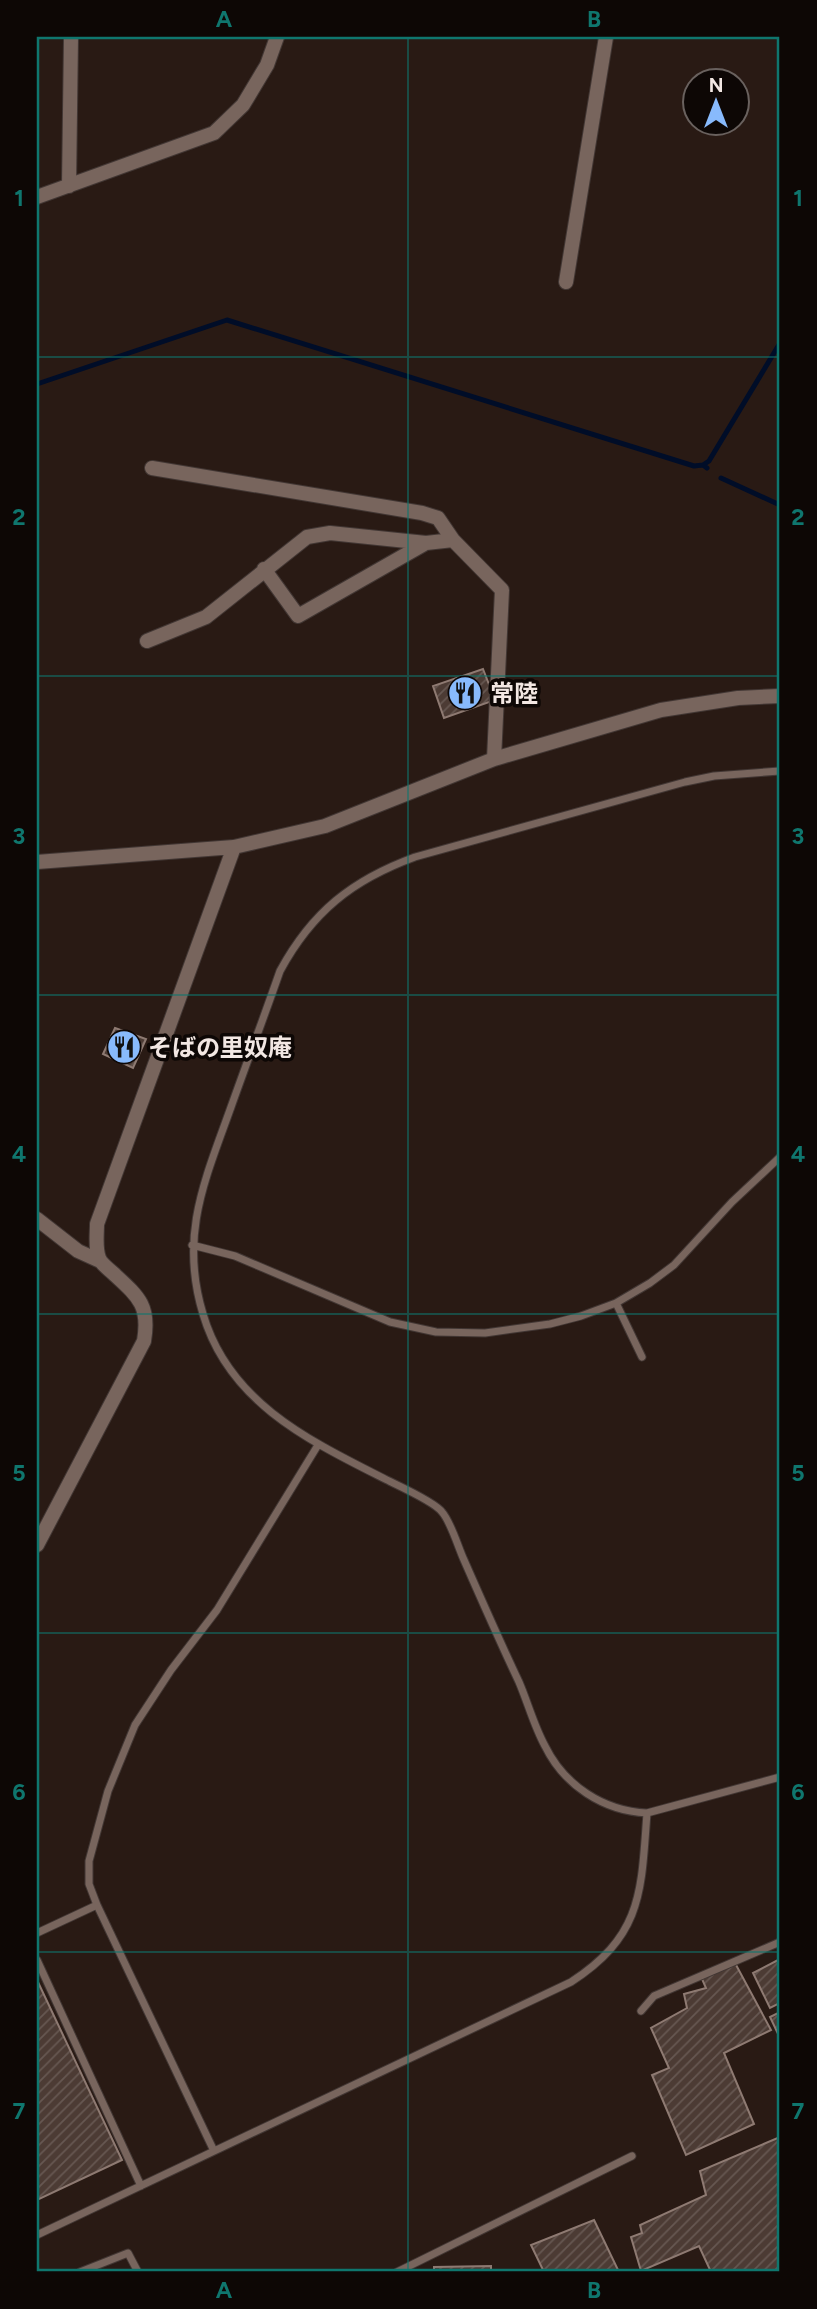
<svg xmlns="http://www.w3.org/2000/svg" width="817" height="2309" viewBox="0 0 817 2309" font-family="Figtree,'Noto Sans JP',sans-serif">
	<style>
		.lines { fill: none; stroke-linecap: round; stroke-linejoin: round }
		.stream { stroke: #000d28; stroke-width: 5 }
		.building { fill: url(#building-hatch); stroke: #8e7a72; stroke-width: 2 }
		.lane-casing { stroke: #423734; stroke-width: 9 }
		.street-casing { stroke: #423734; stroke-width: 16 }
		.lane { stroke: #78655d; stroke-width: 7 }
		.street { stroke: #78655d; stroke-width: 14 }
		.grid { fill: none; stroke: #0f766e; stroke-width: 2; stroke-opacity: 0.55 }
		.labels { text-anchor: middle; dominant-baseline: central; stroke-width: 7; stroke-linejoin: round; paint-order: stroke }
		.poi-label { font-size: 24px; font-weight: bold; fill: #f2e7e3; stroke: #0d0705; text-anchor: start }
		.neatline { fill: none; stroke: #0f766e; stroke-width: 2.5 }
		.grid-label { font-size: 23px; text-anchor: middle; font-weight: bold; fill: #0f766e }
	</style>
	<defs>
		<pattern id="building-hatch" width="6" height="6" patternUnits="userSpaceOnUse" patternTransform="scale(1.75)"><rect width="6" height="6" fill="#4c3b34"/><path d="M-1 1l2-2M0 6l6-6M5 7l2-2" fill="none" stroke="#665751"/></pattern>
	</defs>
	<rect width="100%" height="100%" fill="#291a14"/>
	<g class="lines">
		<path class="stream" d="M 37,384 L 227,320 L 694,466 L 703,465 L 707,468
			M 703,465 L 709,461 L 780,343
			M 721,478 L 780,505"/>
	</g>
	<path class="building" d="M 483,669 L 495,700 L 444,718 L 433,686 Z
		M 115,1028 L 146,1039 L 133,1068 L 103,1054 Z
		M 780,1959 L 780,2003 L 770,2008 L 753,1973 Z
		M 735,1963 L 771,2030 L 724,2053 L 754,2124 L 686,2155 L 652,2075 L 669,2068 L 651,2028 L 687,2008 L 684,1994 L 706,1988 L 702,1979 Z
		M 37,1980 L 122,2160 L 37,2200 Z
		M 780,2012 L 780,2038 L 770,2017 Z
		M 780,2137 L 780,2272 L 711,2272 L 699,2246 L 641,2271 L 631,2237 L 642,2233 L 640,2225 L 706,2195 L 700,2171 Z
		M 594,2220 L 619,2272 L 544,2272 L 531,2245 Z
		M 491,2266 L 491,2272 L 434,2272 L 434,2267 Z"/>
	<g class="lines">
		<g class="lane-casing">
			<path id="lane" d="M 780,771 L 714,776 L 685,782 L 415,857 C 352,880 312,912 280,971 C 264,1017 247,1062 231,1107 C 205,1180 179,1235 203,1314 C 229,1403 310,1441 387,1480 C 399,1486 435,1502 442,1512 C 451,1522 458,1547 464,1560 C 482,1601 500,1642 519,1682 C 528,1703 534,1726 545,1746 C 564,1785 603,1811 647,1813 L 780,1777
				M 192,1245 L 235,1256 L 390,1322 L 436,1332 L 485,1333 L 550,1324 L 581,1316 L 616,1303 L 650,1283 L 674,1265 L 732,1202 L 780,1157
				M 616,1303 L 642,1357
				M 37,1933 L 97,1905
				M 37,1960 L 141,2186
				M 641,2011 L 654,1996 L 780,1942
				M 214,2151 L 97,1905 L 89,1884 L 89,1861 L 108,1791 L 135,1725 L 171,1670 L 217,1610 L 318,1445
				M 37,2235 L 571,1982 C 643,1935 641,1892 647,1813
				M 80,2272 L 128,2253 L 138,2272
				M 397,2272 L 632,2156"/>
		</g>
		<g class="street-casing">
			<path id="street" d="M 69,186 L 71,37
				M 37,197 L 214,133 L 243,105 L 267,65 L 277,37
				M 566,282 L 606,37
				M 152,468 L 422,513 L 438,518 L 453,540 L 502,590 L 494,759
				M 264,569 L 298,616 L 426,543
				M 147,641 L 206,617 L 307,537 L 330,533 L 426,543 L 453,540
				M 37,862 L 234,847 L 325,826 L 494,759 L 661,710 L 738,698 L 780,696
				M 37,1219 L 78,1251 L 100,1261
				M 37,1545 L 144,1341 C 150,1306 139,1297 114,1274 C 109,1269 101,1264 99,1258 C 95,1248 97,1235 97,1224 L 234,847"/>
		</g>
		<use href="#lane" class="lane"/>
		<use href="#street" class="street"/>
	</g>
	<path class="grid" d="M 408,37 L 408,2272M 37,357 L 780,357M 37,676 L 780,676M 37,995 L 780,995M 37,1314 L 780,1314M 37,1633 L 780,1633M 37,1952 L 780,1952"/>
	<defs>
		<g id="restaurant-disc" transform="scale(1.75)"><circle r="9.5" fill="#88bafc" stroke="#0d0705"/><path d="M-5-6h1v4h1v-4h1v4h1v-4h1v5L-1.5 .5V6h-2V.5L-5-1ZM5-6V6H3V1.5H1.5Q1.5-4 5-6Z" fill="#111"/></g>
	</defs>
	<g fill-rule="evenodd">
		<use href="#restaurant-disc" x="465" y="693"/>
		<use href="#restaurant-disc" x="124" y="1047"/>
	</g>
	<g class="labels">
		<g class="poi-label">
			<text x="490" y="693">常陸</text>
			<text x="148" y="1047">そばの里奴庵</text>
		</g>
	</g>
	<rect width="817" height="2309" fill="none" stroke="#0d0705" stroke-width="77"/>
	<g transform="translate(716 102)"><circle r="33" fill="#0d0705" stroke="#69615e" stroke-width="2"/>
	<path d="M0-5L12 26L0 18L-12 26Z" fill="#88bafc"/>
	<text y="-10" font-size="19" font-weight="bold" text-anchor="middle" fill="#f2e7e3">N</text>
	</g>
	<rect x="38" y="38" width="740" height="2232" class="neatline"/>
	<g class="grid-label">
		<text x="224" y="27">A</text>
		<text x="594" y="27">B</text>
		<text x="19" y="206">1</text>
		<text x="798" y="206">1</text>
		<text x="19" y="525">2</text>
		<text x="798" y="525">2</text>
		<text x="19" y="844">3</text>
		<text x="798" y="844">3</text>
		<text x="19" y="1162">4</text>
		<text x="798" y="1162">4</text>
		<text x="19" y="1481">5</text>
		<text x="798" y="1481">5</text>
		<text x="19" y="1800">6</text>
		<text x="798" y="1800">6</text>
		<text x="19" y="2119">7</text>
		<text x="798" y="2119">7</text>
		<text x="224" y="2298">A</text>
		<text x="594" y="2298">B</text>
	</g>
</svg>
